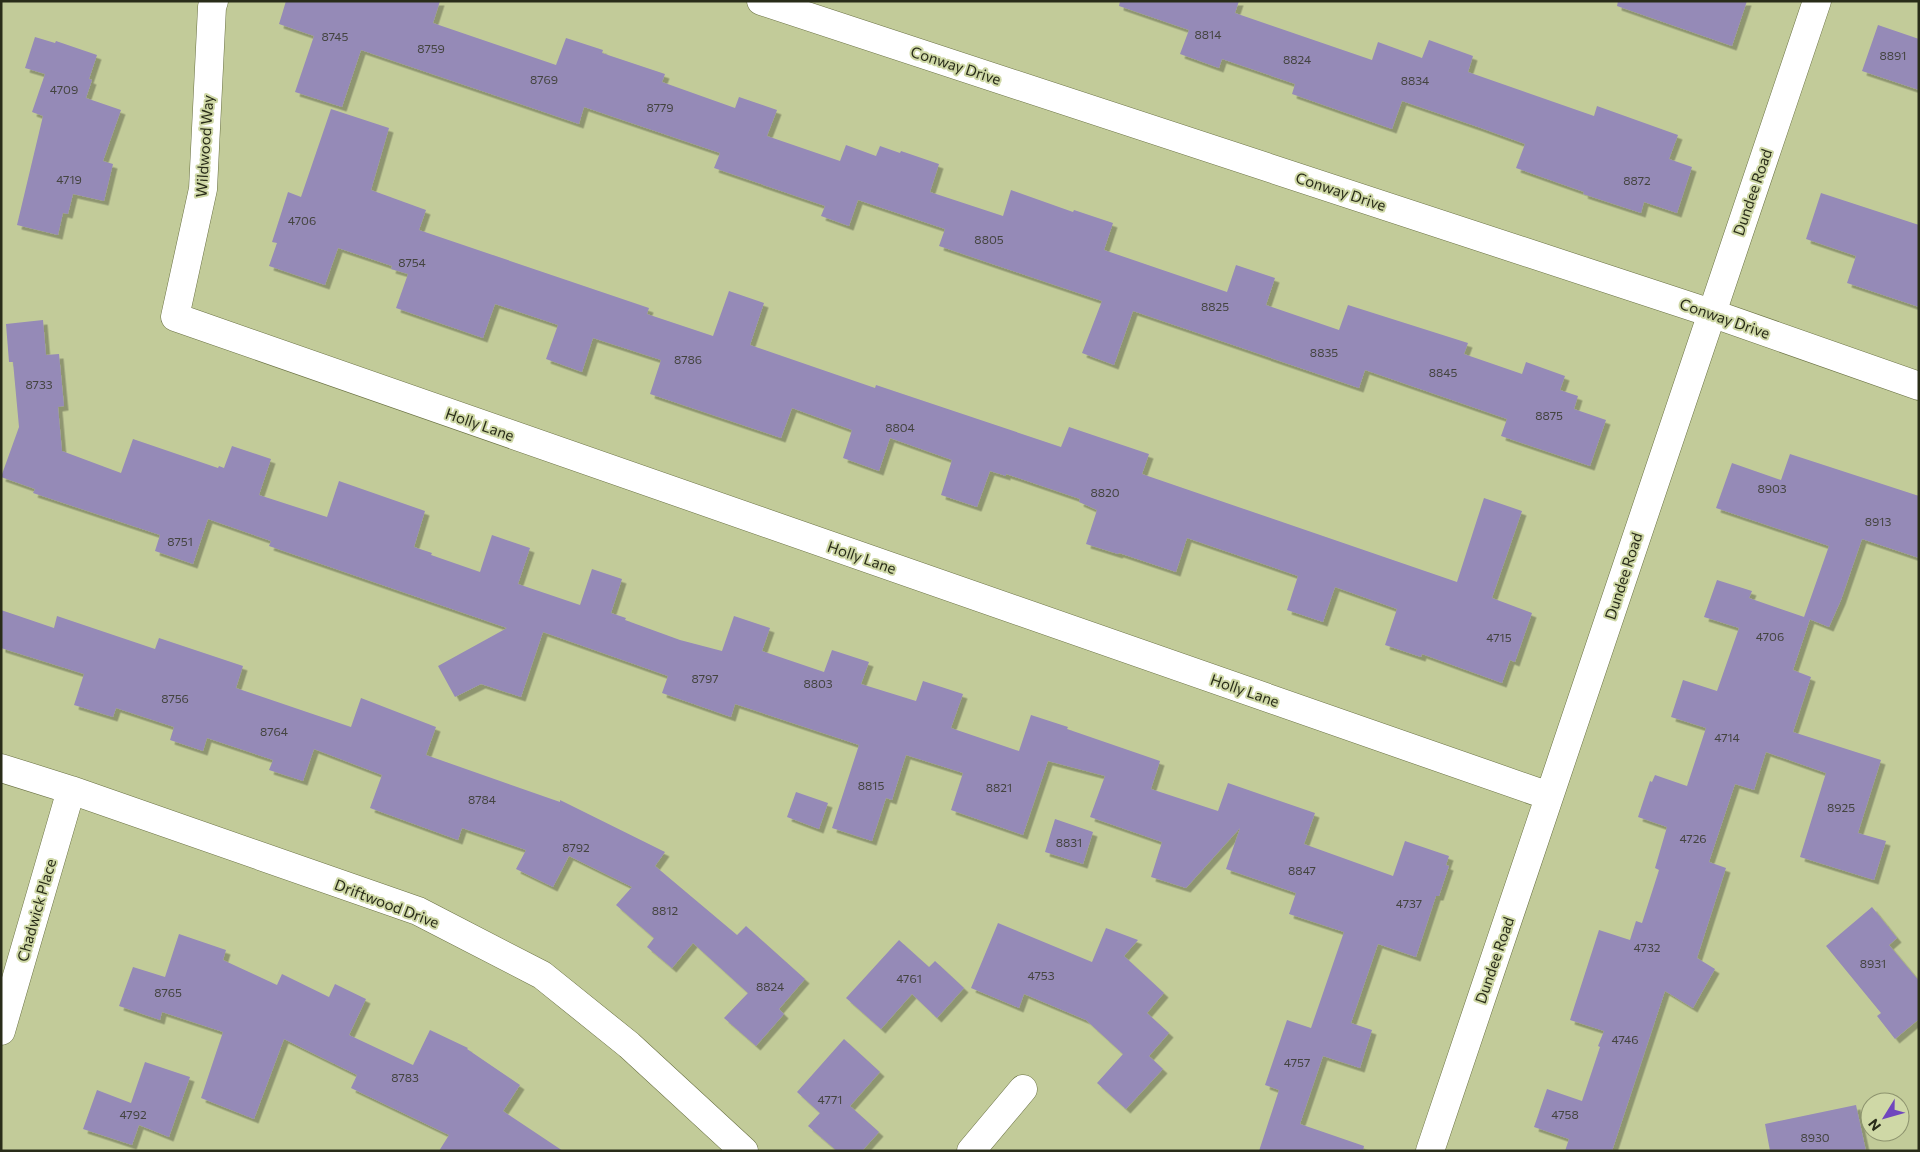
<svg xmlns="http://www.w3.org/2000/svg" width="1920" height="1152" viewBox="0 0 1920 1152" font-family="Commissioner,sans-serif">
	<style>
		.building { fill: #958ab7; filter: url(#shadow) }
		.lines { fill: none; stroke-linecap: round; stroke-linejoin: round }
		.minor-casing { stroke: #697042; stroke-width: 29 }
		.minor { stroke: #fff; stroke-width: 28 }
		.labels { text-anchor: middle; dominant-baseline: central; stroke-width: 4; stroke-linejoin: round; paint-order: stroke }
		.number-label { font-size: 12px; fill: #444440 }
		.street-label { font-size: 15px; fill: #292c19; stroke: #cfd8a6 }
	</style>
	<defs>
		<filter id="shadow"><feDropShadow dx="4.5" dy="4.5" stdDeviation="0" flood-color="#0004"/></filter>
	</defs>
	<rect width="100%" height="100%" fill="#c2cb99"/>
	<path class="building" d="M 286,1 L 440,1 L 433,23 L 556,65 L 566,38 L 603,50 L 602,53 L 665,74 L 662,82 L 735,108 L 739,97 L 777,110 L 767,136 L 840,161 L 846,145 L 876,156 L 880,146 L 900,153 L 901,151 L 939,164 L 930,192 L 1003,216 L 1011,190 L 1073,212 L 1074,210 L 1113,223 L 1104,250 L 1227,292 L 1236,265 L 1275,278 L 1266,305 L 1339,330 L 1348,305 L 1468,343 L 1464,354 L 1522,374 L 1526,362 L 1565,376 L 1560,390 L 1578,396 L 1574,409 L 1606,420 L 1590,466 L 1501,436 L 1507,419 L 1365,370 L 1359,388 L 1133,311 L 1114,365 L 1082,353 L 1102,301 L 939,246 L 945,229 L 858,200 L 849,226 L 821,216 L 825,206 L 714,168 L 720,153 L 584,107 L 579,124 L 361,50 L 342,107 L 295,92 L 314,36 L 279,24 Z
		M 1120,1 L 1239,1 L 1235,13 L 1372,60 L 1378,42 L 1422,58 L 1429,40 L 1473,56 L 1468,72 L 1594,116 L 1597,106 L 1678,135 L 1669,159 L 1692,167 L 1677,213 L 1644,202 L 1641,213 L 1583,194 L 1584,192 L 1516,168 L 1525,144 L 1478,127 L 1402,101 L 1392,129 L 1292,94 L 1295,84 L 1222,59 L 1219,68 L 1180,54 L 1189,30 L 1119,6 Z
		M 1618,1 L 1747,1 L 1732,46 L 1617,6 Z
		M 1878,25 L 1919,39 L 1919,90 L 1862,71 Z
		M 35,37 L 55,43 L 56,41 L 97,55 L 89,79 L 92,80 L 86,98 L 121,110 L 103,161 L 113,164 L 104,201 L 73,194 L 68,214 L 63,213 L 58,235 L 17,225 L 43,116 L 32,112 L 45,74 L 25,68 Z
		M 331,109 L 389,128 L 371,190 L 426,210 L 419,230 L 649,308 L 647,314 L 713,336 L 729,291 L 764,303 L 750,345 L 875,388 L 876,385 L 1061,447 L 1069,427 L 1149,454 L 1142,474 L 1457,582 L 1484,498 L 1522,511 L 1492,598 L 1532,613 L 1515,662 L 1510,660 L 1502,683 L 1422,654 L 1421,657 L 1385,645 L 1397,609 L 1335,587 L 1323,622 L 1287,610 L 1298,576 L 1187,538 L 1176,572 L 1119,553 L 1118,554 L 1086,544 L 1097,510 L 1079,502 L 1080,499 L 1006,474 L 1006,476 L 990,471 L 977,507 L 941,495 L 952,460 L 890,438 L 879,471 L 843,458 L 852,430 L 792,408 L 781,438 L 650,394 L 661,360 L 593,338 L 582,372 L 546,359 L 558,325 L 495,304 L 483,338 L 422,317 L 396,308 L 408,274 L 391,269 L 392,266 L 338,248 L 325,285 L 269,266 L 277,243 L 272,242 L 288,192 L 301,197 Z
		M 1821,193 L 1919,225 L 1919,307 L 1847,283 L 1856,256 L 1806,239 Z
		M 43,320 L 46,355 L 59,354 L 64,406 L 58,407 L 62,451 L 121,473 L 133,439 L 218,468 L 219,466 L 224,468 L 232,446 L 271,459 L 259,495 L 327,517 L 339,481 L 425,511 L 414,547 L 432,553 L 431,555 L 480,572 L 492,535 L 530,548 L 518,584 L 580,605 L 592,569 L 622,579 L 611,613 L 626,618 L 625,620 L 680,640 L 722,651 L 734,616 L 770,628 L 762,651 L 824,672 L 832,650 L 869,662 L 861,684 L 916,701 L 923,681 L 963,694 L 951,728 L 1019,751 L 1031,715 L 1068,727 L 1067,729 L 1160,761 L 1151,789 L 1218,811 L 1228,783 L 1315,813 L 1304,844 L 1393,876 L 1405,841 L 1449,856 L 1446,865 L 1449,866 L 1439,896 L 1436,896 L 1416,957 L 1378,944 L 1351,1023 L 1372,1030 L 1360,1068 L 1323,1056 L 1300,1124 L 1364,1146 L 1363,1151 L 1259,1151 L 1279,1090 L 1265,1085 L 1287,1020 L 1311,1028 L 1344,932 L 1289,914 L 1296,893 L 1226,869 L 1240,828 L 1186,888 L 1151,877 L 1162,842 L 1090,817 L 1105,776 L 1048,761 L 1023,835 L 951,810 L 963,773 L 906,755 L 892,800 L 886,798 L 872,841 L 832,828 L 859,745 L 735,704 L 731,717 L 662,693 L 668,676 L 543,632 L 521,697 L 481,684 L 455,697 L 438,666 L 507,628 L 269,546 L 271,541 L 208,519 L 193,564 L 155,551 L 160,535 L 33,493 L 35,489 L 1,477 L 19,427 L 13,362 L 9,362 L 6,324 Z
		M 1790,454 L 1919,496 L 1919,558 L 1862,539 L 1841,600 L 1829,627 L 1804,617 L 1829,546 L 1716,508 L 1732,463 L 1781,480 Z
		M 1717,580 L 1752,591 L 1749,598 L 1810,619 L 1793,670 L 1811,677 L 1793,732 L 1881,760 L 1858,833 L 1886,841 L 1874,880 L 1800,857 L 1826,773 L 1766,752 L 1754,790 L 1735,784 L 1709,862 L 1726,868 L 1697,958 L 1715,969 L 1693,1008 L 1665,991 L 1612,1151 L 1565,1151 L 1569,1139 L 1534,1127 L 1547,1089 L 1582,1101 L 1600,1047 L 1598,1046 L 1604,1031 L 1570,1020 L 1599,930 L 1630,940 L 1636,921 L 1642,923 L 1659,870 L 1655,868 L 1667,827 L 1638,817 L 1650,781 L 1652,782 L 1655,775 L 1687,786 L 1706,728 L 1671,717 L 1683,680 L 1717,691 L 1739,628 L 1704,617 Z
		M 1,610 L 54,628 L 57,616 L 155,649 L 159,638 L 243,666 L 236,688 L 351,727 L 361,698 L 436,727 L 426,755 L 560,802 L 560,800 L 665,852 L 655,866 L 737,935 L 746,926 L 805,979 L 779,1009 L 784,1014 L 756,1046 L 724,1018 L 748,993 L 693,943 L 672,968 L 647,947 L 654,938 L 616,905 L 632,887 L 569,856 L 553,887 L 516,869 L 526,850 L 462,828 L 458,840 L 370,808 L 382,775 L 314,749 L 303,781 L 269,770 L 273,760 L 207,738 L 203,751 L 170,740 L 174,727 L 116,708 L 113,717 L 74,705 L 84,674 L 1,648 Z
		M 796,792 L 828,803 L 819,829 L 787,817 Z
		M 1055,819 L 1093,832 L 1083,864 L 1045,852 Z
		M 1872,907 L 1897,938 L 1889,945 L 1919,981 L 1919,1019 L 1895,1039 L 1877,1016 L 1881,1013 L 1826,946 Z
		M 998,923 L 1092,962 L 1106,928 L 1138,940 L 1124,956 L 1164,993 L 1147,1013 L 1169,1033 L 1149,1056 L 1163,1069 L 1126,1109 L 1097,1083 L 1123,1054 L 1086,1020 L 1024,994 L 1019,1008 L 971,988 Z
		M 179,934 L 226,950 L 223,960 L 277,985 L 282,974 L 329,997 L 335,984 L 366,999 L 349,1035 L 413,1065 L 430,1030 L 468,1048 L 467,1049 L 520,1085 L 503,1111 L 563,1151 L 439,1151 L 449,1135 L 351,1088 L 357,1075 L 284,1039 L 254,1119 L 201,1098 L 223,1032 L 162,1012 L 160,1020 L 119,1006 L 133,967 L 165,977 Z
		M 899,940 L 929,967 L 935,961 L 964,988 L 937,1018 L 912,994 L 881,1029 L 846,998 Z
		M 844,1039 L 880,1072 L 850,1106 L 879,1132 L 862,1151 L 837,1151 L 808,1126 L 820,1113 L 797,1092 Z
		M 145,1062 L 190,1077 L 169,1137 L 139,1125 L 132,1145 L 83,1129 L 97,1090 L 131,1103 Z
		M 1856,1105 L 1866,1151 L 1770,1151 L 1765,1124 Z"/>
	<g class="lines">
		<g class="minor-casing">
			<path id="minor" d="M 214,1 L 212,7 L 203,189 L 175,317 L 1549,796
				M 761,1 L 1711,313 L 1919,386
				M 1,768 L 71,790 L 418,911 L 542,975 L 629,1045 L 744,1151
				M 1,1031 L 71,790
				M 971,1151 L 1023,1089
				M 1430,1151 L 1817,1"/>
		</g>
		<use href="#minor" class="minor"/>
	</g>
	<g class="labels">
		<g class="number-label">
			<text x="1208" y="34">8814</text>
			<text x="335" y="36">8745</text>
			<text x="431" y="48">8759</text>
			<text x="1893" y="55">8891</text>
			<text x="1297" y="59">8824</text>
			<text x="544" y="79">8769</text>
			<text x="1415" y="80">8834</text>
			<text x="64" y="89">4709</text>
			<text x="660" y="107">8779</text>
			<text x="69" y="179">4719</text>
			<text x="1637" y="180">8872</text>
			<text x="302" y="220">4706</text>
			<text x="989" y="239">8805</text>
			<text x="412" y="262">8754</text>
			<text x="1215" y="306">8825</text>
			<text x="1324" y="352">8835</text>
			<text x="688" y="359">8786</text>
			<text x="1443" y="372">8845</text>
			<text x="39" y="384">8733</text>
			<text x="1549" y="415">8875</text>
			<text x="900" y="427">8804</text>
			<text x="1772" y="488">8903</text>
			<text x="1105" y="492">8820</text>
			<text x="1878" y="521">8913</text>
			<text x="180" y="541">8751</text>
			<text x="1770" y="636">4706</text>
			<text x="1499" y="637">4715</text>
			<text x="705" y="678">8797</text>
			<text x="818" y="683">8803</text>
			<text x="175" y="698">8756</text>
			<text x="274" y="731">8764</text>
			<text x="1727" y="737">4714</text>
			<text x="871" y="785">8815</text>
			<text x="999" y="787">8821</text>
			<text x="482" y="799">8784</text>
			<text x="1841" y="807">8925</text>
			<text x="1693" y="838">4726</text>
			<text x="1069" y="842">8831</text>
			<text x="576" y="847">8792</text>
			<text x="1302" y="870">8847</text>
			<text x="1409" y="903">4737</text>
			<text x="665" y="910">8812</text>
			<text x="1647" y="947">4732</text>
			<text x="1873" y="963">8931</text>
			<text x="1041" y="975">4753</text>
			<text x="909" y="978">4761</text>
			<text x="770" y="986">8824</text>
			<text x="168" y="992">8765</text>
			<text x="1625" y="1039">4746</text>
			<text x="1297" y="1062">4757</text>
			<text x="405" y="1077">8783</text>
			<text x="830" y="1099">4771</text>
			<text x="133" y="1114">4792</text>
			<text x="1565" y="1114">4758</text>
			<text x="1815" y="1137">8930</text>
		</g>
		<g class="street-label">
			<text transform="translate(956 65) rotate(18)">Conway Drive</text>
			<text transform="translate(204 146) rotate(-86)">Wildwood Way</text>
			<text transform="translate(1341 191) rotate(18)">Conway Drive</text>
			<text transform="translate(1752 192) rotate(-71)">Dundee Road</text>
			<text transform="translate(1725 318) rotate(19)">Conway Drive</text>
			<text transform="translate(480 424) rotate(19)">Holly Lane</text>
			<text transform="translate(862 557) rotate(19)">Holly Lane</text>
			<text transform="translate(1623 576) rotate(-72)">Dundee Road</text>
			<text transform="translate(1245 690) rotate(19)">Holly Lane</text>
			<text transform="translate(387 903) rotate(21)">Driftwood Drive</text>
			<text transform="translate(36 910) rotate(-74)">Chadwick Place</text>
			<text transform="translate(1494 960) rotate(-71)">Dundee Road</text>
		</g>
	</g>
	<rect width="1920" height="1152" fill="none" stroke="#292c19" stroke-width="5"/>
	<g transform="translate(1885 1117) rotate(233)"><circle r="24" fill="#cfd8a6" stroke="#8d936e"/>
	<path d="M0-4L9 19L0 12L-9 19Z" fill="#7046be"/>
	<text y="-8" font-size="14" font-weight="bold" text-anchor="middle" fill="#292c19">N</text>
	</g>
</svg>
